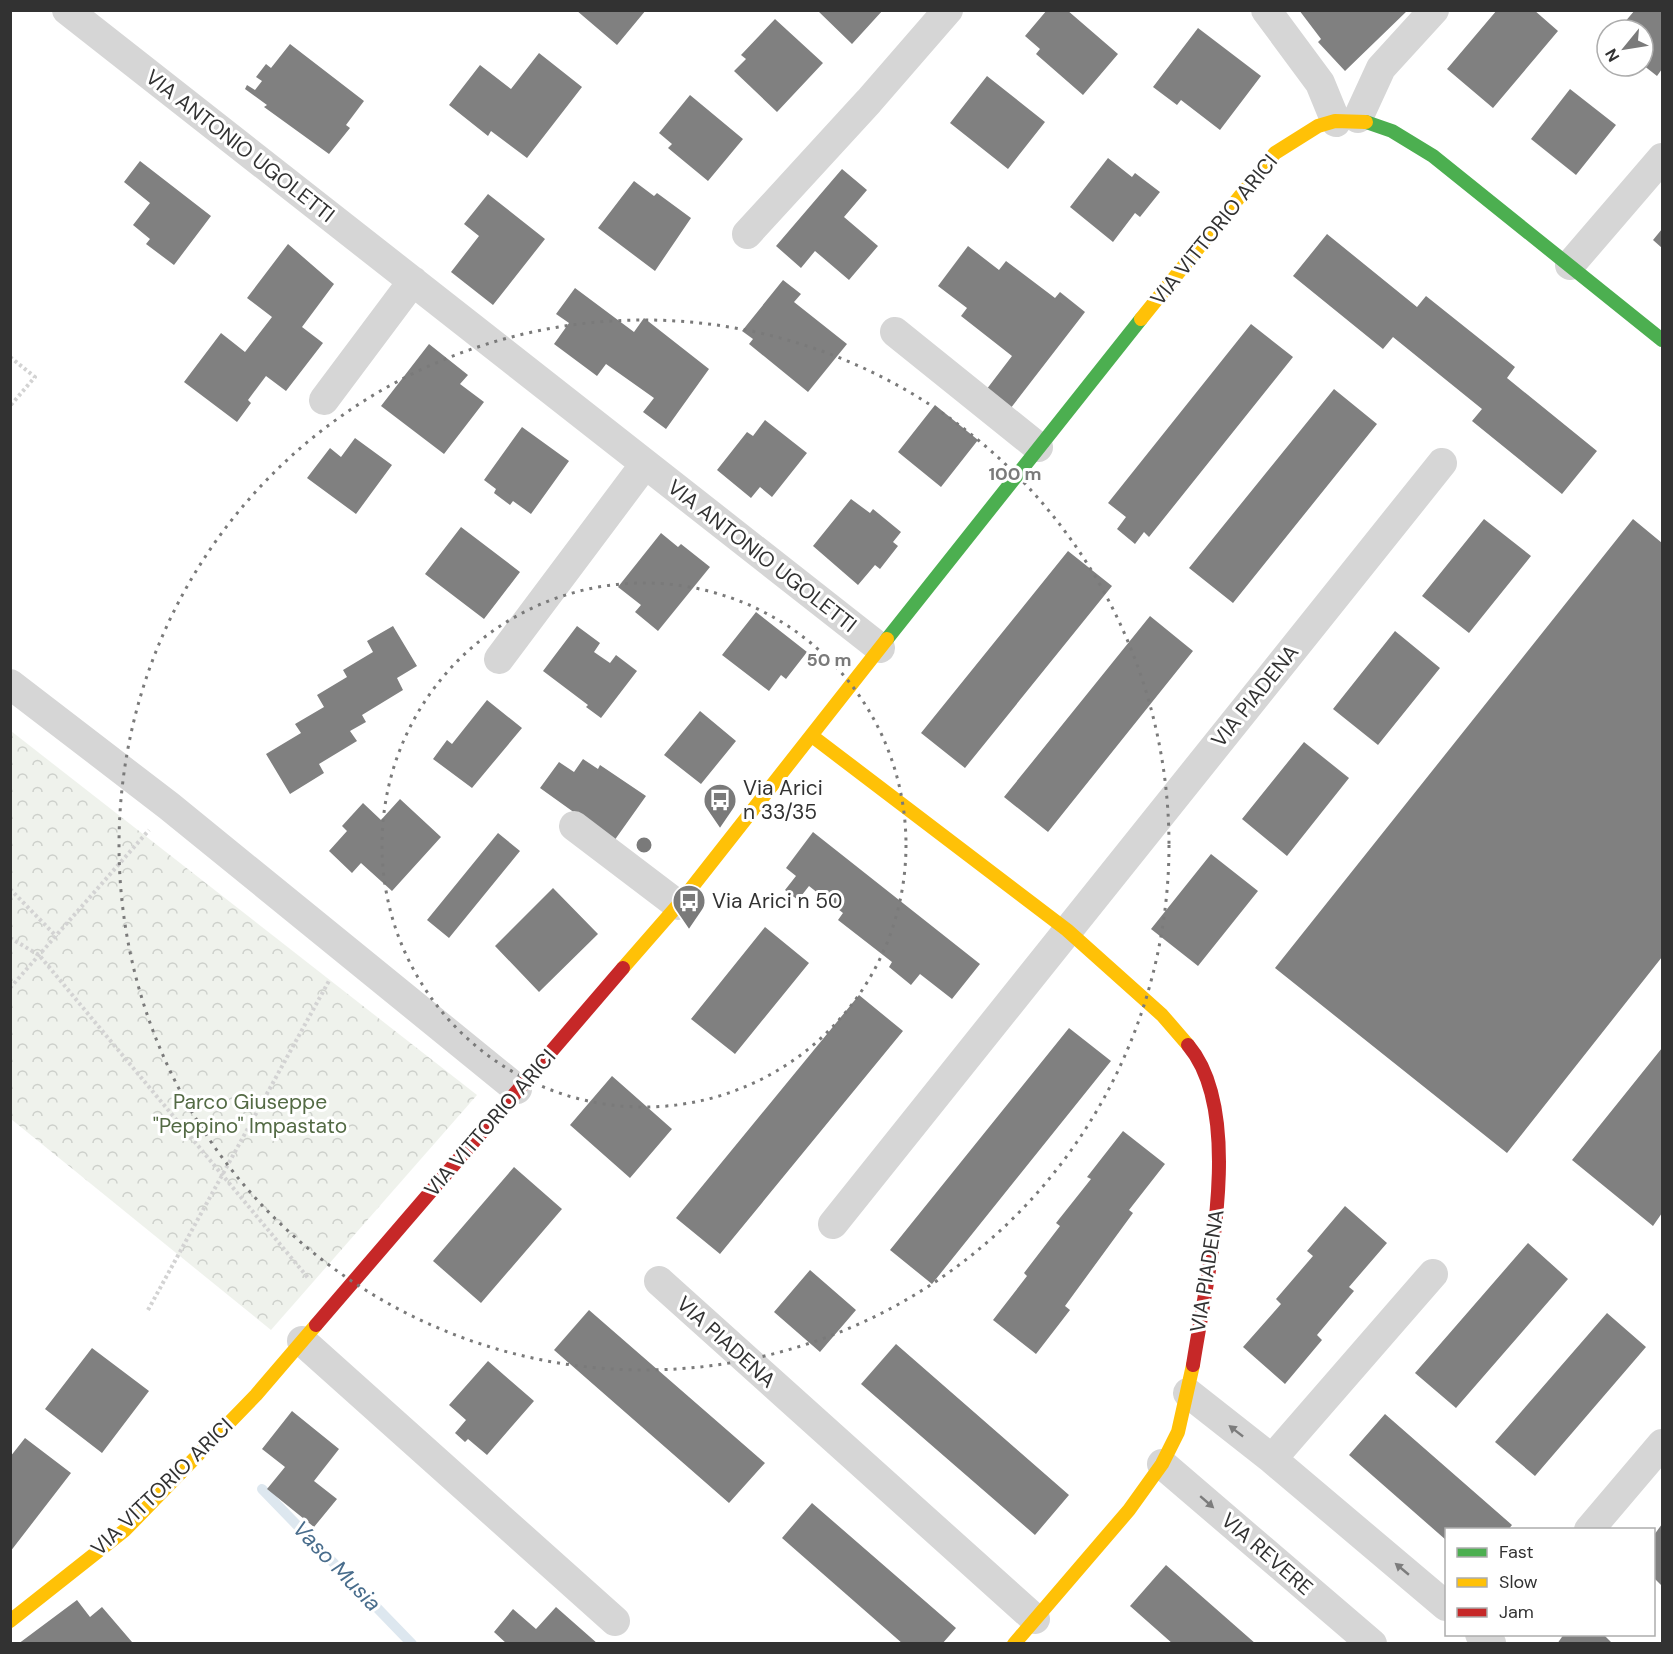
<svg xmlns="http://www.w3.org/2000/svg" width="1673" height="1654" viewBox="0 0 1673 1654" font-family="'DM Sans',sans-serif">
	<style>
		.park { fill: url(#park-crowns) }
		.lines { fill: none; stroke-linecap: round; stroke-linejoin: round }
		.stream { stroke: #dde7ef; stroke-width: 10 }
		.building { fill: #808080 }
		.path { stroke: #d3d3d3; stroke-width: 4; stroke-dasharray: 3 3; stroke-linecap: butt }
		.street { stroke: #d6d6d6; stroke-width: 30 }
		.fast { stroke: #4caf50; stroke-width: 14 }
		.slow { stroke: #ffc107; stroke-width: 14 }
		.jam { stroke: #c62828; stroke-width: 14 }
		.oneway { fill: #7c7c7c }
		.ring { fill: none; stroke: #7a7a7a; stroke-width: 3; stroke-dasharray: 3 6 }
		.labels { text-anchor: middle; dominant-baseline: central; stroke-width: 6; stroke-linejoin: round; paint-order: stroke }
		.street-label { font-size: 21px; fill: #323232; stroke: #fff }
		.poi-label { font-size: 21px; fill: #323232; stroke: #fff; text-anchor: start }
		.park-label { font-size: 21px; fill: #536a44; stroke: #fff }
		.water-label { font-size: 22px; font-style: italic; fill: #496d8c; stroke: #fff }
		.centre { fill: #7a7a7a; stroke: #fff; stroke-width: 3 }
		.ring-label { font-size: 18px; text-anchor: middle; font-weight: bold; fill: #7a7a7a; stroke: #fff; stroke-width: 6; stroke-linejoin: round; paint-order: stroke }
	</style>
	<defs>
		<pattern id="park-crowns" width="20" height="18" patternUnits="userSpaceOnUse" patternTransform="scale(1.5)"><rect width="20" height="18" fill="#eff2ec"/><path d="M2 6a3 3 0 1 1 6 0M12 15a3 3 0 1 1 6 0" fill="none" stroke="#cdd0cb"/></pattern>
	</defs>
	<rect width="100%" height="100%" fill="#fff"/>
	<path class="park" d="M 11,731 L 477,1095 L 271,1330 L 11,1119 Z"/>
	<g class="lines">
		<path class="stream" d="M 262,1489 L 412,1644"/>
	</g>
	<path class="building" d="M 576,10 L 646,10 L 617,45 Z
		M 817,10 L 883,10 L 852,44 Z
		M 1047,10 L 1067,10 L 1118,54 L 1083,95 L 1036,54 L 1040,49 L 1025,36 Z
		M 1299,10 L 1408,10 L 1345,71 L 1318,42 L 1321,39 Z
		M 1497,10 L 1534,10 L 1558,31 L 1493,108 L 1447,69 Z
		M 1635,10 L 1662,10 L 1662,69 L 1657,76 L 1643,65 L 1643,30 L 1618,30 Z
		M 775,19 L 823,63 L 777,112 L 734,71 L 746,59 L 741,55 Z
		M 1198,28 L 1261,76 L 1220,130 L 1181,100 L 1177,105 L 1153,87 Z
		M 290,44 L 364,101 L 346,125 L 350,128 L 329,154 L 264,107 L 267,105 L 245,89 L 247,85 L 255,90 L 262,81 L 256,77 L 266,64 L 271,68 Z
		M 539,53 L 582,87 L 527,158 L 491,131 L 488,136 L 449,105 L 480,65 L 511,89 Z
		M 987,76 L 1045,122 L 1008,169 L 950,123 Z
		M 1570,89 L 1616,125 L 1576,175 L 1531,139 Z
		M 690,95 L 743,139 L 708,181 L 668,148 L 672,144 L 659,133 Z
		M 1108,158 L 1132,177 L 1135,173 L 1160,192 L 1140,217 L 1135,213 L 1113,242 L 1070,207 Z
		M 140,161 L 211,216 L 174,265 L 146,244 L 150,239 L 133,225 L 150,203 L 124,182 Z
		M 842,169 L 867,190 L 844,217 L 878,246 L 849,280 L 815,251 L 801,268 L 776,246 Z
		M 634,181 L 654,196 L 657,193 L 691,218 L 655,271 L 598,228 Z
		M 488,194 L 545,239 L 493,305 L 451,272 L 479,236 L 464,224 Z
		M 1662,229 L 1662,248 L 1653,240 Z
		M 1327,234 L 1417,307 L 1426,296 L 1515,367 L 1507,378 L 1597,451 L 1562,494 L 1472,421 L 1482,409 L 1393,337 L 1383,349 L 1293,276 Z
		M 288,244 L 334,284 L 302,327 L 323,343 L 286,391 L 266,376 L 248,400 L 251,403 L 237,422 L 184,382 L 221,333 L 245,352 L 272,317 L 247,298 Z
		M 968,246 L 999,270 L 1006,261 L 1055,298 L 1060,292 L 1085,312 L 1007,413 L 983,394 L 1012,356 L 961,316 L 967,308 L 938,286 Z
		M 783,280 L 801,294 L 794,302 L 847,344 L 808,392 L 749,344 L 753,339 L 742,331 Z
		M 575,288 L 634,332 L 644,318 L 709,369 L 666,429 L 643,412 L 654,398 L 606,364 L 597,376 L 554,344 L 569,323 L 556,314 Z
		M 1251,324 L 1293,357 L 1149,537 L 1144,532 L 1135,544 L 1117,529 L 1126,517 L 1108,503 Z
		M 429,344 L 468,375 L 460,384 L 484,402 L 444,454 L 381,406 Z
		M 1334,389 L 1377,424 L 1233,603 L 1189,568 Z
		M 935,405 L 978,440 L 941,487 L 898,452 Z
		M 765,420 L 807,453 L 772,497 L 760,487 L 751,498 L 717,470 L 747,432 L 753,436 Z
		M 522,427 L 569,461 L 531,514 L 513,501 L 510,505 L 494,493 L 496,489 L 484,480 Z
		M 355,438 L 392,465 L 356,514 L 307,478 L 330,448 L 341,457 Z
		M 851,499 L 870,513 L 873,509 L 901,532 L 893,542 L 898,546 L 880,569 L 875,565 L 858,585 L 813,546 Z
		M 1484,519 L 1531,556 L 1469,633 L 1422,596 Z
		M 1633,519 L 1662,543 L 1662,957 L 1507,1153 L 1275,968 Z
		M 461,527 L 520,572 L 484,619 L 425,574 Z
		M 661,533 L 678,547 L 681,544 L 710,567 L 658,631 L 635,612 L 641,605 L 618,587 Z
		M 1068,551 L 1112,586 L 965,768 L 921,733 Z
		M 756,612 L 807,652 L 786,679 L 781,675 L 769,691 L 722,655 Z
		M 1150,616 L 1193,651 L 1048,832 L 1004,797 Z
		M 393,626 L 417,666 L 397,678 L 403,690 L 362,715 L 366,722 L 350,731 L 357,741 L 319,764 L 324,773 L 290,794 L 266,754 L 301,733 L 295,724 L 324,707 L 317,695 L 347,677 L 343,670 L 373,652 L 367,641 Z
		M 577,626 L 600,643 L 594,652 L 610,663 L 616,655 L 637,671 L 601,718 L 586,707 L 588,705 L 543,671 Z
		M 1395,631 L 1440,668 L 1378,745 L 1333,709 Z
		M 487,700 L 522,728 L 472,788 L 433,759 L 447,740 L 452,744 Z
		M 700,711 L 736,741 L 701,784 L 664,755 Z
		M 1304,742 L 1349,778 L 1287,856 L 1242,819 Z
		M 583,759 L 598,769 L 600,765 L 646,796 L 614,841 L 540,788 L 559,762 L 574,772 Z
		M 400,799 L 441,837 L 392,891 L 361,863 L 352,873 L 329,851 L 347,831 L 342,826 L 363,803 L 381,820 Z
		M 813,832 L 980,964 L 952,999 L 920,974 L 911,985 L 889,967 L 892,962 L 838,920 L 843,913 L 809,886 L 798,900 L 785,890 L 796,876 L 786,868 Z
		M 498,833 L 520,851 L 449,938 L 427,920 Z
		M 1211,854 L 1258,891 L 1198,966 L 1151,929 Z
		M 553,888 L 598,934 L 539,992 L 495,946 Z
		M 765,927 L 809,963 L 735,1054 L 691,1019 Z
		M 859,995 L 903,1031 L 720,1254 L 676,1218 Z
		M 1069,1028 L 1111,1061 L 932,1284 L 890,1250 Z
		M 1662,1048 L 1662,1213 L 1653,1226 L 1572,1160 Z
		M 612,1076 L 672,1129 L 630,1178 L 570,1125 Z
		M 1123,1131 L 1165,1164 L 1129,1210 L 1133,1213 L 1065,1306 L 1070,1310 L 1036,1354 L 993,1320 L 1027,1276 L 1024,1273 L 1060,1226 L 1056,1223 L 1091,1179 L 1087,1177 Z
		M 514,1167 L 562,1209 L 481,1303 L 433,1261 Z
		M 1345,1206 L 1387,1243 L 1349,1287 L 1354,1291 L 1317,1335 L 1322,1340 L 1285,1384 L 1243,1347 L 1281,1304 L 1276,1299 L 1313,1256 L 1307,1251 Z
		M 1528,1243 L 1568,1279 L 1456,1408 L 1415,1373 Z
		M 810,1270 L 856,1310 L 820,1352 L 774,1312 Z
		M 589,1310 L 765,1463 L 729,1503 L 554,1350 Z
		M 1607,1313 L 1646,1347 L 1535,1476 L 1495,1442 Z
		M 896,1344 L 1069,1495 L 1035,1535 L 861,1384 Z
		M 92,1348 L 149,1391 L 102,1453 L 45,1409 Z
		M 488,1361 L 534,1401 L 487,1455 L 468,1439 L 465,1442 L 455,1433 L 466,1420 L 449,1405 Z
		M 292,1411 L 339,1449 L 314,1481 L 337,1499 L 314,1527 L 267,1489 L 285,1467 L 262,1449 Z
		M 1385,1414 L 1512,1525 L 1508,1530 L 1446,1530 L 1446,1540 L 1349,1455 Z
		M 25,1438 L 71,1473 L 10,1552 L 10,1457 Z
		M 812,1503 L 956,1628 L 942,1644 L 903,1644 L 782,1538 Z
		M 1662,1524 L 1662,1586 L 1654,1578 L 1654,1535 Z
		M 1166,1565 L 1256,1644 L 1173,1644 L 1130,1606 Z
		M 77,1600 L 90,1617 L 102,1607 L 132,1642 L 18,1644 Z
		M 556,1607 L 598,1644 L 507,1644 L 494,1632 L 513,1609 L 536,1629 Z
		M 1564,1634 L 1603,1634 L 1613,1644 L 1557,1644 Z"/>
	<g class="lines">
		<path class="path" d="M 10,357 L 35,377 L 10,406
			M 10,889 L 57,937
			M 10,938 L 39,955 L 309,1279
			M 10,988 L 149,830
			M 148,1310 L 330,979"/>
		<path class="street" d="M 67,10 L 880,648
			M 1266,10 L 1320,83 L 1336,122
			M 1358,118 L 1381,68 L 1434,10
			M 747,234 L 869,101 L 948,10
			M 1570,265 L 1662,158
			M 895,332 L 1038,447
			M 324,400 L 413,281
			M 499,659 L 645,464
			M 10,684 L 169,806 L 517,1089
			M 574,826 L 678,905
			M 833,1224 L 1442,463
			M 659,1281 L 1035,1619
			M 302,1341 L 615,1621
			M 1188,1393 L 1272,1459 L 1446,1606
			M 1272,1459 L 1433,1274
			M 1162,1464 L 1372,1644
			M 1589,1530 L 1662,1444
			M 1480,1634 L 1491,1643"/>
		<path class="fast" d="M 1366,122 L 1392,131 L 1433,156 L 1662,340
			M 887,639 L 1141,319"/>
		<path class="slow" d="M 1141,319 L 1275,153 L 1318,126 L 1335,121 L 1366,122
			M 812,736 L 1067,930 L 1162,1015 L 1188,1045
			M 623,968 L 678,905 L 887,639
			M 10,1621 L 125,1530 L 256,1395 L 316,1325
			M 1014,1644 L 1129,1510 L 1162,1464 L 1178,1432 L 1193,1365"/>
		<path class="jam" d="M 1188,1045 C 1247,1115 1206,1280 1193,1365
			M 316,1325 L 623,968"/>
	</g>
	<defs><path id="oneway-solid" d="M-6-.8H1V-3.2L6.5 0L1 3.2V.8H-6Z" transform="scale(1.5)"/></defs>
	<g class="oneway">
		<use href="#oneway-solid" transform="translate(1236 1431) rotate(-142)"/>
		<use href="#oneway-solid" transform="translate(1207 1502) rotate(41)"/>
		<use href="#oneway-solid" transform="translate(1402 1569) rotate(-140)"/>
	</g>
	<g class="ring">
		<circle cx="644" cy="845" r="262"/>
		<circle cx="644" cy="845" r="525"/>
	</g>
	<defs>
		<g id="bus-pin" transform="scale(1.725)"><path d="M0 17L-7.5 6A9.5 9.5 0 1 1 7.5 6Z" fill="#7a7a7a" stroke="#fff"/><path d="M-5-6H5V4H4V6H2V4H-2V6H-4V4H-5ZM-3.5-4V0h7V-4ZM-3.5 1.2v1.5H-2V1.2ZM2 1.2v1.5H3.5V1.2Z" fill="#fff"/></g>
	</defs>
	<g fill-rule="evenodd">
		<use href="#bus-pin" x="720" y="800"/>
		<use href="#bus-pin" x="689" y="901"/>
	</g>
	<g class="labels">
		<g class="street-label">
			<text transform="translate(240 146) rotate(38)">VIA ANTONIO UGOLETTI</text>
			<text transform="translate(1214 230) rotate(-51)">VIA VITTORIO ARICI</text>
			<text transform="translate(762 556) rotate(38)">VIA ANTONIO UGOLETTI</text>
			<text transform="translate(1255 696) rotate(-51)">VIA PIADENA</text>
			<text transform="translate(490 1123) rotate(-49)">VIA VITTORIO ARICI</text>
			<text transform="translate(1207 1271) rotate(-81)">VIA PIADENA</text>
			<text transform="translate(726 1342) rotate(42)">VIA PIADENA</text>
			<text transform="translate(162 1487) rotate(-44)">VIA VITTORIO ARICI</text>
			<text transform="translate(1267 1554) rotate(41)">VIA REVERE</text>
		</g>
		<g class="poi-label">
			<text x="743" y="788">Via Arici<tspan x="743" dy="24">n 33/35</tspan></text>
			<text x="712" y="901">Via Arici n 50</text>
		</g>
		<g class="park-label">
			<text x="250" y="1102">Parco Giuseppe<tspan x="250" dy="24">"Peppino" Impastato</tspan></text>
		</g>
		<g class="water-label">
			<text transform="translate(337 1566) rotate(46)">Vaso Musia</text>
		</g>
	</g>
	<circle cx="644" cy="845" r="9" class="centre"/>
	<g class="ring-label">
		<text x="1015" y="480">100 m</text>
		<text x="829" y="666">50 m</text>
	</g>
	<rect width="1673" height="1654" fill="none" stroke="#323232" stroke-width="24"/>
	<rect x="1445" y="1528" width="210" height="108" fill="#ffffff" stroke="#adadad" stroke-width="1.5"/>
	<rect x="1457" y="1548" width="30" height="9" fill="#4caf50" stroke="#adadad" stroke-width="1.5"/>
	<text x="1499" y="1558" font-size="18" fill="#323232">Fast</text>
	<rect x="1457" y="1578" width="30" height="9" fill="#ffc107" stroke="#adadad" stroke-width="1.5"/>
	<text x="1499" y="1588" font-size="18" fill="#323232">Slow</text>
	<rect x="1457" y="1608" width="30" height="9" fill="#c62828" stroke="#adadad" stroke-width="1.5"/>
	<text x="1499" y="1618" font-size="18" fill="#323232">Jam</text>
	<g transform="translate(1625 48) rotate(240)"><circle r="28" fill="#ffffff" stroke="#adadad" stroke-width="1.5"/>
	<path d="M0-4.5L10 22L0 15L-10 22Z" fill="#7a7a7a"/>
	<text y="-9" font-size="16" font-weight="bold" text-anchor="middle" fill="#323232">N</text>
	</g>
</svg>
